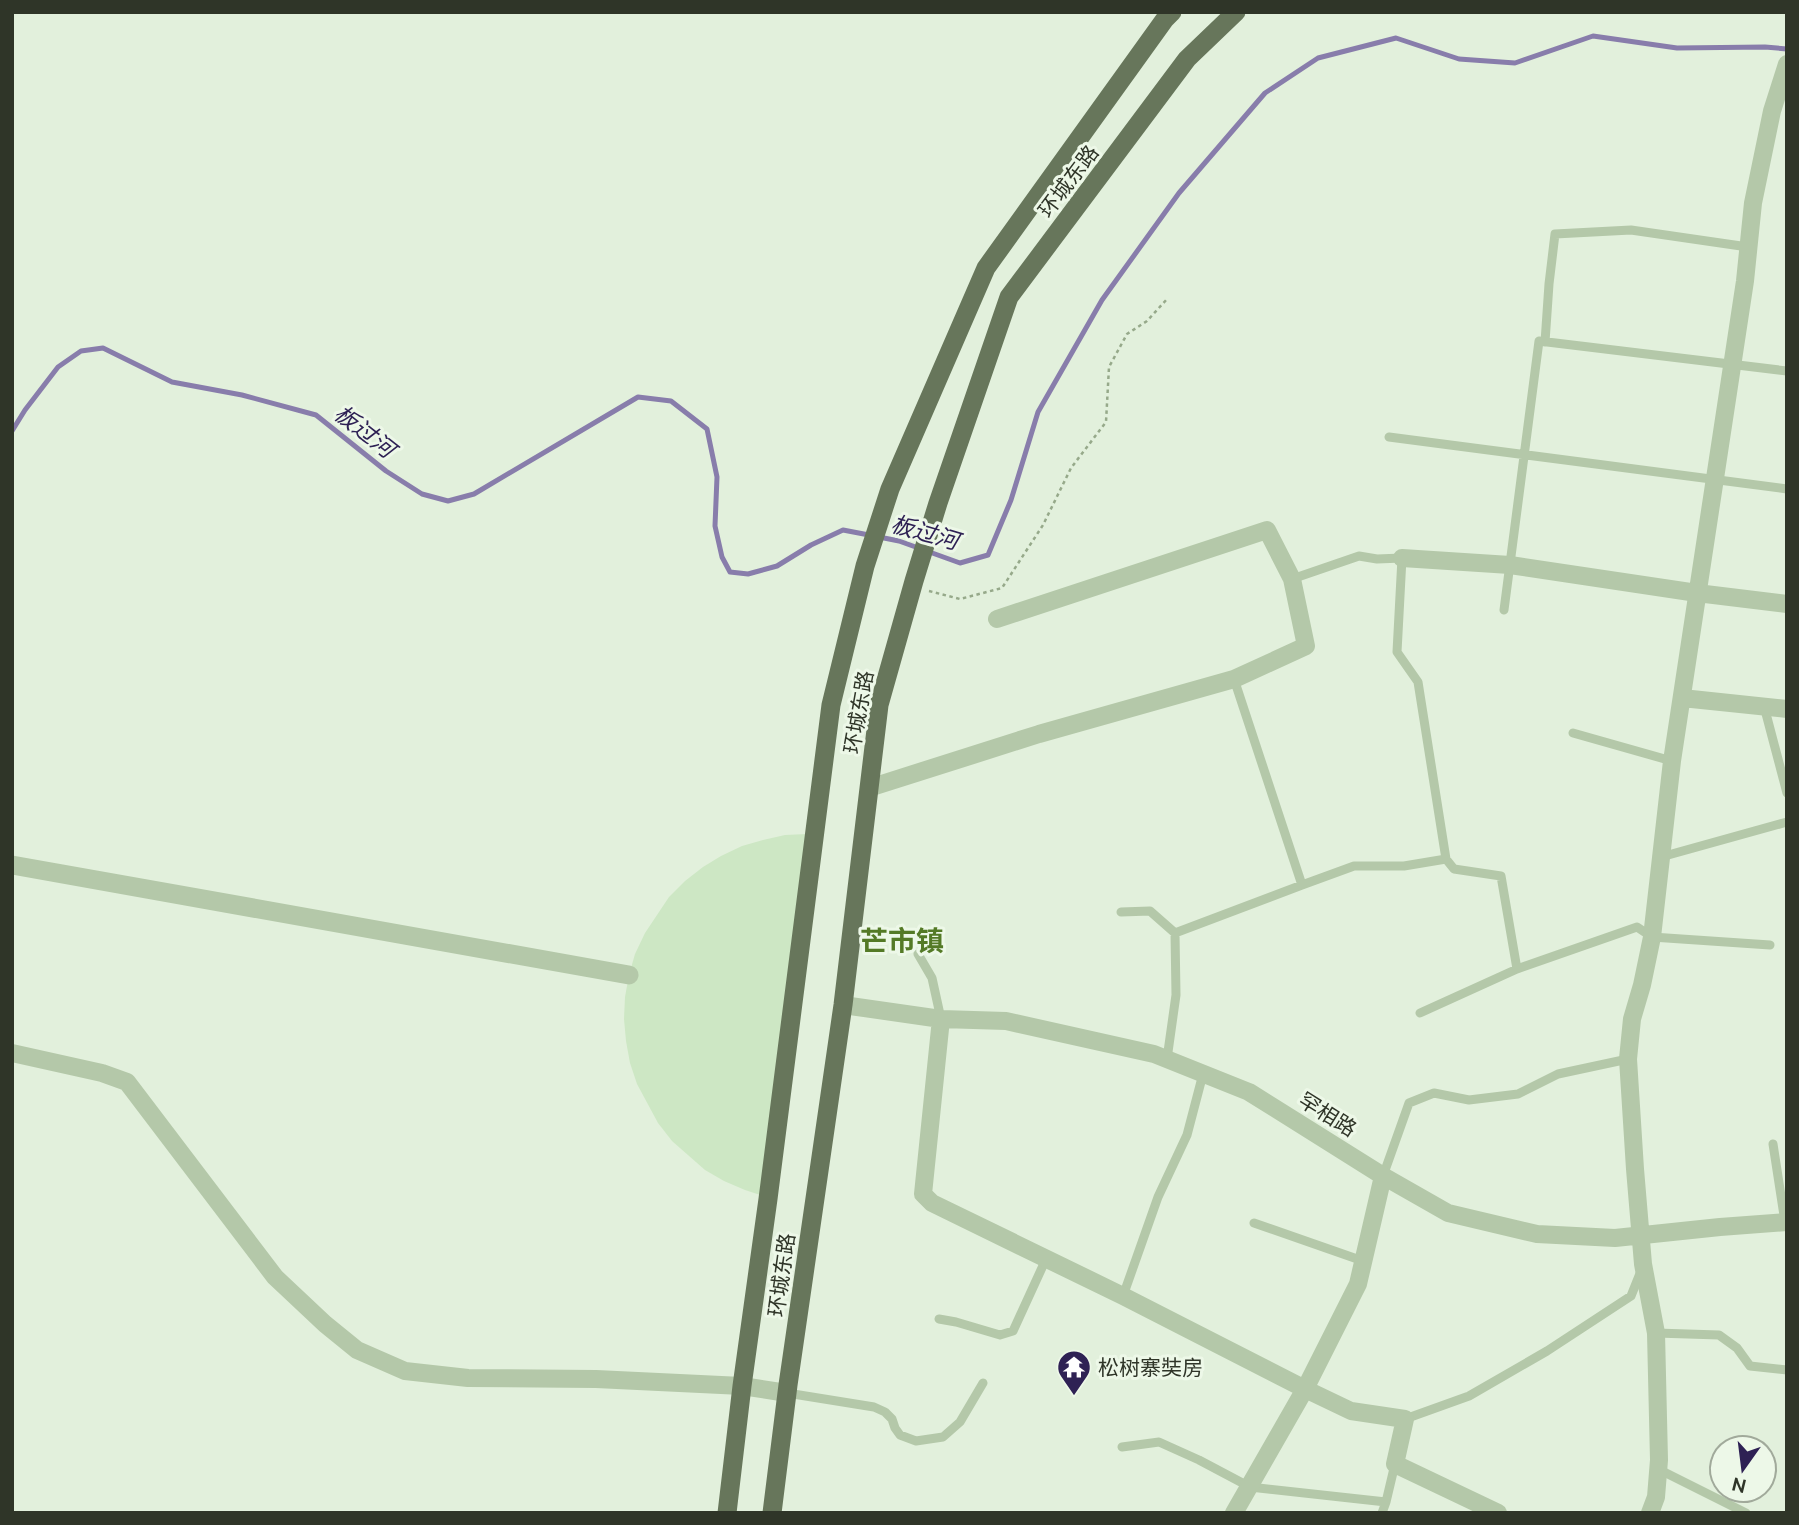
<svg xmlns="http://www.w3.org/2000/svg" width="1799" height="1525" viewBox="0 0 1799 1525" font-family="Ubuntu,'Noto Sans SC',sans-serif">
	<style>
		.plaza { fill: #cde7c4 }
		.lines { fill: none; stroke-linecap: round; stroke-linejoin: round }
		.stream { stroke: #887dab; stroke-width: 5 }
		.path { stroke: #96a98a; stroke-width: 2.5; stroke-dasharray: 3.5 3.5; stroke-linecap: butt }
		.service { stroke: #b4c8a9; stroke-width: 9 }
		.minor { stroke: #b4c8a9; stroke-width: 18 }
		.tertiary { stroke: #b4c8a9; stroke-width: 19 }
		.primary { stroke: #67765b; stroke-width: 19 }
		.labels { text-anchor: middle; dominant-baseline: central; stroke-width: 6; stroke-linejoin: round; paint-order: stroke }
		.street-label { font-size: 21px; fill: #2f3528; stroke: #edf8e8 }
		.poi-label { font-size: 21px; fill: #2f3528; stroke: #edf8e8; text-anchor: start }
		.water-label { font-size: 23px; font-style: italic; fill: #2e2154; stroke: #edf8e8 }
		.district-label { font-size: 28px; font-weight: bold; fill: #547a26; stroke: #edf8e8 }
	</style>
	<rect width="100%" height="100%" fill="#e2f0dc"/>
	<path class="plaza" d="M 807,834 L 766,1197 L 745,1190 L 724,1181 L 705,1170 L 672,1141 L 658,1123 L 637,1084 L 630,1063 L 626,1041 L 624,1019 L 625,997 L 629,975 L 635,954 L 645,933 L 669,897 L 685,881 L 703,867 L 721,856 L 742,846 L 763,840 L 785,835 Z"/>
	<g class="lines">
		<path class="stream" d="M 12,431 L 25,410 L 58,367 L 81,351 L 103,348 L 172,382 L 242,395 L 316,415 L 386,471 L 422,494 L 448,501 L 474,494 L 638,397 L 671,401 L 707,429 L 717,477 L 715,526 L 722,557 L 730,572 L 748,574 L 777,566 L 811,545 L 843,530 L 869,535
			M 879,537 L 899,541 L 960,563 L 988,555 L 1011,500 L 1038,412 L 1102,300 L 1179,193 L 1265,93 L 1318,58 L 1396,38 L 1459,59 L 1515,63 L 1593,36 L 1677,48 L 1765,47 L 1787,49"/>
		<path class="path" d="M 929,591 L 960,599 L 1002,588 L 1043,525 L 1071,468 L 1106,422 L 1109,367 L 1127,334 L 1147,321 L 1168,298"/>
		<path class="service" d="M 1545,342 L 1549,284 L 1555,234 L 1631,230 L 1748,247
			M 1389,437 L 1787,489
			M 1292,579 L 1359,556 L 1377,559 L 1402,558 L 1397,652 L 1418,682 L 1446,859 L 1454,869 L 1501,876 L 1517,969
			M 1504,610 L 1539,341 L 1787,371
			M 1234,679 L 1302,885
			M 1764,706 L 1787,793
			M 1573,733 L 1672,761
			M 1661,857 L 1787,822
			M 1121,912 L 1150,911 L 1175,933
			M 918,954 L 932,978 L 941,1019
			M 1420,1013 L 1517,969 L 1637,927 L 1652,937 L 1770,945
			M 1167,1059 L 1176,995 L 1175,933 L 1302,885 L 1354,866 L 1404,866 L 1446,859
			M 1773,1144 L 1785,1222
			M 1383,1176 L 1409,1103 L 1434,1093 L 1469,1100 L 1518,1094 L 1558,1074 L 1628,1059
			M 1254,1223 L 1363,1261
			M 1123,1296 L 1158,1197 L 1187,1135 L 1203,1074
			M 939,1319 L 956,1322 L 1000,1335 L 1013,1331 L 1046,1259
			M 1656,1333 L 1719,1335 L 1737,1348 L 1750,1366 L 1787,1370
			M 787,1393 L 874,1407 L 885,1412 L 892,1419 L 895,1428 L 900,1435 L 916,1441 L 943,1437 L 960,1422 L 983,1383
			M 1405,1419 L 1469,1396 L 1547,1351 L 1631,1296 L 1641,1271
			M 1122,1447 L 1159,1442 L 1199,1460 L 1250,1487 L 1386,1502
			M 1658,1469 L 1746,1513
			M 1382,1513 L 1386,1502 L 1395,1464"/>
		<path class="minor" d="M 1402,558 L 1510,565 L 1697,593 L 1787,604
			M 1682,698 L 1787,709
			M 869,788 L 1039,734 L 1234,679 L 1306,646 L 1292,579 L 1267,530 L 997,619
			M 843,1005 L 941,1019 L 1006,1021 L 1154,1054 L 1249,1092 L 1383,1176 L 1448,1213 L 1537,1234 L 1615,1238 L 1720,1227 L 1787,1222
			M 941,1019 L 923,1194 L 932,1203 L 1123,1296 L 1305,1389 L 1351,1411 L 1405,1419 L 1395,1464 L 1498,1513
			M 12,1053 L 102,1073 L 127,1082 L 275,1277 L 325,1324 L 357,1350 L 405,1371 L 468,1378 L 596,1379 L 742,1386 L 787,1393
			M 1234,1513 L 1305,1389 L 1358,1284 L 1383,1176
			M 1650,1513 L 1656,1497 L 1659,1460 L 1656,1333 L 1643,1264 L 1635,1169 L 1628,1059 L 1632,1019 L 1642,985 L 1652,937 L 1672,761 L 1745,281 L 1753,203 L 1772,111 L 1787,64"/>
		<path class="tertiary" d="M 12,865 L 629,975"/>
		<path class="primary" d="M 727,1513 L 742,1386 L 768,1199 L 831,705 L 865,566 L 890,489 L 986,268 L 1165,19 L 1172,12
			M 772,1513 L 788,1385 L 843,1005 L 879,705 L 914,581 L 938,503 L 1009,297 L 1187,59 L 1236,12"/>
	</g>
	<defs>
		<g id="temple-pin" transform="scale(1.75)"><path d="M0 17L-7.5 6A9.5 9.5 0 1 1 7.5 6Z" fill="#2e2154" stroke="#edf8e8"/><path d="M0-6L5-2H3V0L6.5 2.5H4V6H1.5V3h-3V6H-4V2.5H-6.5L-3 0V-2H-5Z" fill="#fff"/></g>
	</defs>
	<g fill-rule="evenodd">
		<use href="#temple-pin" x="1074" y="1367"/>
	</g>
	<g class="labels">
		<g class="street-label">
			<text transform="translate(1068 181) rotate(-53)">环城东路</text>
			<text transform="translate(858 712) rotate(-80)">环城东路</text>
			<text transform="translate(1328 1114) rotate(32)">罕相路</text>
			<text transform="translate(781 1275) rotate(-82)">环城东路</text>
		</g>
		<g class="poi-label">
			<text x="1098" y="1367">松树寨奘房</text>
		</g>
		<g class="water-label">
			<text transform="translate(365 431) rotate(38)">板过河</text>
			<text transform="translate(925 532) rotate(16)">板过河</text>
		</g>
		<g class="district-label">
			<text x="902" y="940">芒市镇</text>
		</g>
	</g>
	<rect width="1799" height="1525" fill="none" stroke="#2f3528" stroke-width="28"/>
	<g transform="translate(1743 1469) rotate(194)"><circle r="33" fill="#edf8e8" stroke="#a1aa9b" stroke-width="2"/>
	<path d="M0-5L12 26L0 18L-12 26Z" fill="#2e2154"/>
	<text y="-10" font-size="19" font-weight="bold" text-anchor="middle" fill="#2f3528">N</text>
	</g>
</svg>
